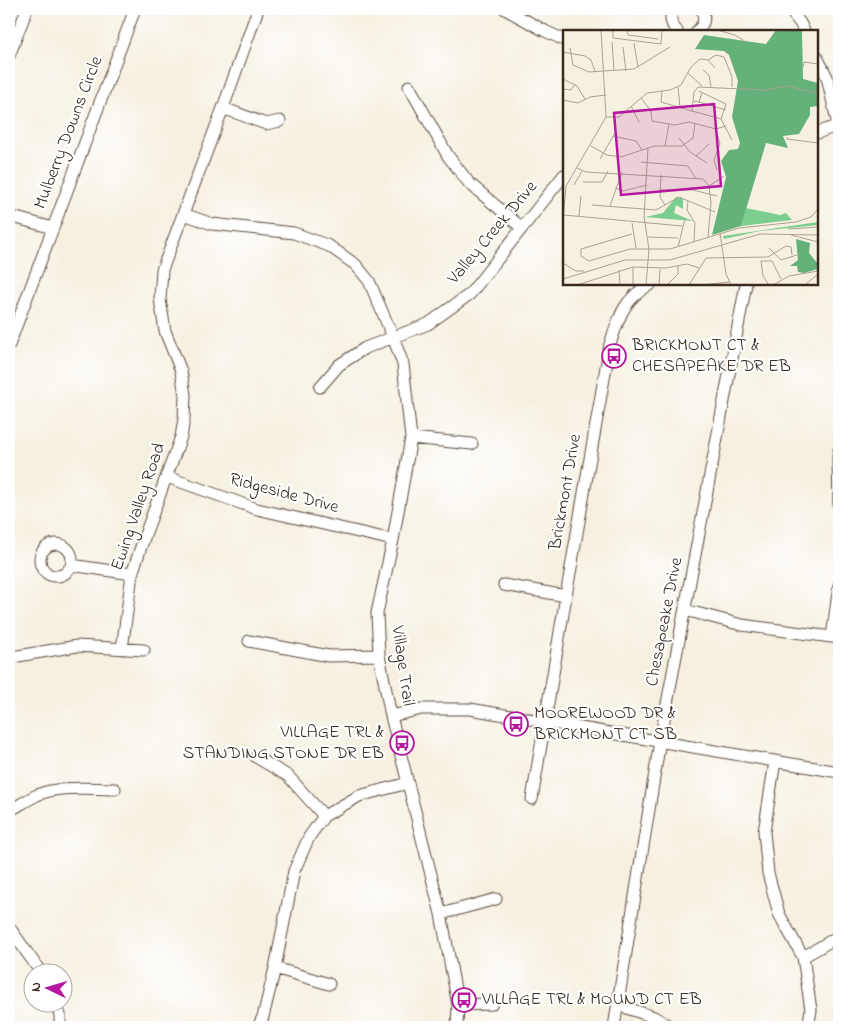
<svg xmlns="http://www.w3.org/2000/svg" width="848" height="1036" viewBox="0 0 848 1036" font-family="'Indie Flower',sans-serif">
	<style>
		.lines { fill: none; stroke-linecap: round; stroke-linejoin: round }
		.minor-casing { stroke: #57483b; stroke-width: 13 }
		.minor { stroke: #fff; stroke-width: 11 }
		.labels { text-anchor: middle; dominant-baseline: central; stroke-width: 4.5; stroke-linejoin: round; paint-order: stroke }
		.street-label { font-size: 18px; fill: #3b2a1e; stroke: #fff }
		.poi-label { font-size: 18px; fill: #3b2a1e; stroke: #fff; text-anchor: start }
		.inset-road { fill: none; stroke: #aba192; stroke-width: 1 }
		.view { fill: #b5179e; fill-opacity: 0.15; stroke: #b5179e; stroke-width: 2.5 }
		.inset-edge { fill: none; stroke: #3b2a1e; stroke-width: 2.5 }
	</style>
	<rect width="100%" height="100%" fill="#fff"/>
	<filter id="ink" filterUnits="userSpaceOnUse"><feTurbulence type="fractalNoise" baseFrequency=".02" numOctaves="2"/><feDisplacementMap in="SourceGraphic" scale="10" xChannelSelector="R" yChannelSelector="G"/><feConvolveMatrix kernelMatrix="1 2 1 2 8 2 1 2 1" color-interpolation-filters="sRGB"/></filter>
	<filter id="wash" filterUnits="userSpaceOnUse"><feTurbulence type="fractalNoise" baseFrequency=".0096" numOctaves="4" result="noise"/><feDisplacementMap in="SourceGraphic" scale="20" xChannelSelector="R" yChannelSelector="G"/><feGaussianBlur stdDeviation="1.12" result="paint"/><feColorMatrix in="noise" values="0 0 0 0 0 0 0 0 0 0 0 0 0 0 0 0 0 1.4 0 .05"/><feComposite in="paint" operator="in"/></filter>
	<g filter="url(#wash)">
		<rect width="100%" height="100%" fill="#f6f0e0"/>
	</g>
	<g filter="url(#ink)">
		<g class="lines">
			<g class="minor-casing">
				<path id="minor" d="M 505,9 L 545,31 L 564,40
					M 673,9 C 669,17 671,25 677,31
					M 789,9 L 800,23 L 804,31
					M 697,31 C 704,25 706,17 701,9
					M 9,56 L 27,9
					M 817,57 L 827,77 L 838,125
					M 409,86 L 448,156 L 469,183 L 522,228
					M 223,108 L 266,124 L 280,121
					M 817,133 L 839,125
					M 184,214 L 212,224 L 294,233 L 329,246 L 356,265 L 369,281 L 393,337 L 403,364 L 411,438 L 393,540 L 377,613 L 379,655 L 391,716 L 441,914 L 458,1005 L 457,1027
					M 9,216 L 53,228 L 135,9
					M 9,345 L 53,228
					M 320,387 L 339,365 L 365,348 L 428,324 L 470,294 L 564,175
					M 411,438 L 472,444
					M 839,450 L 838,459 L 839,507
					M 167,477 L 257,509 L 393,540
					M40 560a16 16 0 1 1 32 0a16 16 0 1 1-32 0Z
					M 71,565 L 132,574
					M 504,585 L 566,596
					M 685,610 L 742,625 L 839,638
					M 832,637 L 839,585
					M 249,641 L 329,656 L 379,655
					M 122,649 L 132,574 L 146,532 L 181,437 L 184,419 L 185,395 L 181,371 L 165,331 L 160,299 L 162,270 L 223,108 L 258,9
					M 9,659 L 12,657 L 77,646 L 144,650
					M 391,716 L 422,709 L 470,709 L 839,772
					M 256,757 L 288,776 L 324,816
					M 775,761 L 764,832 L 768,873 L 779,914 L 803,957 L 811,1010 L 808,1027
					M 532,799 L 566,596 L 610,344 C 619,317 624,298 651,284
					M 9,811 C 18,806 27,800 37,795 C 61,785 90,789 115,789
					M 441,914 L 496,899
					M 9,927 L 42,974
					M 803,957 L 839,936
					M 275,968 L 329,984
					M 56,1004 L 60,1015 L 60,1027
					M 458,1005 L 492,1004
					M 618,1005 L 654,1017 L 671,1027
					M 258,1027 L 263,1017 L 275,968 L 294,871 L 309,837 L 324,816 L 359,796 L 408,783
					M 614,1027 L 660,741 L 746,284"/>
			</g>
			<use href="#minor" class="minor"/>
		</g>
	</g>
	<defs>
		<g id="bus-ring" transform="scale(1.25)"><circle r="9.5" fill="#fff" stroke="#b5179e" stroke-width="1.5"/><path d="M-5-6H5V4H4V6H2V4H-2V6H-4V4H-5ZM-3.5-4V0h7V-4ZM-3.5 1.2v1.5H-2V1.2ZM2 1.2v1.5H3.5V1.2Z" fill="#b5179e"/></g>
	</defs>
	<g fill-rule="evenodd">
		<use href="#bus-ring" x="614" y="356"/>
		<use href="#bus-ring" x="516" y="724"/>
		<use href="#bus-ring" x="402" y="743"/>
		<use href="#bus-ring" x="464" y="1000"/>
	</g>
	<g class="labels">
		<g class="street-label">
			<text transform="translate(69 133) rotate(-69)">Mulberry Downs Circle</text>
			<text transform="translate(493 233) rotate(-50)">Valley Creek Drive</text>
			<text transform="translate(566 492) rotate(-80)">Brickmont Drive</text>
			<text transform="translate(284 494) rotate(15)">Ridgeside Drive</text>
			<text transform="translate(139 507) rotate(-71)">Ewing Valley Road</text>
			<text transform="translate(665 622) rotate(-79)">Chesapeake Drive</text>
			<text transform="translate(402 666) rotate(82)">Village Trail</text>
		</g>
		<g class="poi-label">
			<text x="632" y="346">BRICKMONT CT &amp;<tspan x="632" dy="21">CHESAPEAKE DR EB</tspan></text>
			<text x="534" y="714">MOOREWOOD DR &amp;<tspan x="534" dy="21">BRICKMONT CT SB</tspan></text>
			<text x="384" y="733" text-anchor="end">VILLAGE TRL &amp;<tspan x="384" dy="21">STANDING STONE DR EB</tspan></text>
			<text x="482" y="1000">VILLAGE TRL &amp; MOUND CT EB</text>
		</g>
	</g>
	<g transform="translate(563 30)">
		<rect width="255" height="255" fill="#f6f0e0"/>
		<path d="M 113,167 L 120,168 L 120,179 L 113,175 L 111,183 L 130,191 L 82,187 L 100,183 ZM 183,178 L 217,185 L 223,183 L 229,190 L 178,196 ZM 255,192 L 255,195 L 197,201 L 161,209 L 160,206 Z" fill="#7bce90"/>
		<path d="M 213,0 L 239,0 L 240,49 L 255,53 L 255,76 L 247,77 L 247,85 L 236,104 L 220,106 L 225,118 L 203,113 L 178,196 L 149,205 L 163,147 L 158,131 L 166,120 L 175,119 L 177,113 L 169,87 L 175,51 L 166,25 L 161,21 L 132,19 L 141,5 L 203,14 ZM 233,209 L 247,213 L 246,223 L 255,234 L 255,239 L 241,243 L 235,242 L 234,236 L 227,236 L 235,230 Z" fill="#64b17a"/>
		<path class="inset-road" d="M 50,0 L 50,8 L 98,14 L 99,0M 64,0 L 65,5 L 95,9M 154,0 L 172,5 L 183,12M 49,12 L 51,40M 71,13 L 75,37M 60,17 L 63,41M 7,18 L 10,35 L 26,42 L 71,39 L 107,17M 0,22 L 22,26 L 28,30 L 32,41M 145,30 L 153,25 L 161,27 L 169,47 L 169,57M 240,37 L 241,32 L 255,34M 140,40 L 146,45 L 148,57M 125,43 L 139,56M 0,49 L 14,56 L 22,69M 115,57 L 117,77M 0,59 L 8,60 L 12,54M 99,61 L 98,72 L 129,81M 136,61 L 163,74 L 158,89 L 129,81 L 131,62 L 135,57 L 202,60 L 224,56 L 255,63M 78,68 L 88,81 L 89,91M 0,70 L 15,73 L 27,67 L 43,65M 130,71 L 136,72 L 139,63M 136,72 L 163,80M 68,76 L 76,92M 43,87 L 56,87 L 84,63 L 107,60 L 118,55 L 128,37 L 137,29 L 145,30 L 152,38M 158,89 L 169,110M 89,91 L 112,95 L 126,92 L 153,99 L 163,96M 153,99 L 157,114 L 151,130 L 154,140M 50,106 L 73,111 L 79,120M 224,107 L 224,109 L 255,113M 116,108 L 127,122 L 144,133M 28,116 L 44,125 L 58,127 L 91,116 L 119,116 L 130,108 L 132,93M 102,116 L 106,94M 133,126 L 146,114M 37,129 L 52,103M 78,132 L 125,136 L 133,149M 14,138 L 23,142 L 140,149 L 146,156 L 148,173 L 145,207M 98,145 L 97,167 L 102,175M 20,152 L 39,152 L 45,141M 11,155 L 19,141M 146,156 L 161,146M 52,158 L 60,161 L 84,155M 96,160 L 130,160 L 154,166M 125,171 L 124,180 L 132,193 L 131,212M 29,175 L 93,180 L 116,167 L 152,182M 47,176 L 59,142M 1,185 L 119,196M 16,186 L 18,166M 0,190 L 3,156 L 43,87 L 38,0M 69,193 L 73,218M 225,199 L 255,197M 157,203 L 163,244 L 168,255M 69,204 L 18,219 L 18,226 L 26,231 L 67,219 L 107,219 L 176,198 L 233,192 L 248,187 L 255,179M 228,205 L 255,212M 85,207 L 115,208M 115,217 L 122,189M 206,218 L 218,230 L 234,225M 198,231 L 209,231 L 218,249M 198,231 L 200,246 L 206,255M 0,233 L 13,241 L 21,241M 70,237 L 70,255M 56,240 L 57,255M 0,249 L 62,230 L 107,230 L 197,204 L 255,205M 14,255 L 70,237 L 103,238 L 124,234 L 136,238M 83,255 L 86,219 L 81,187 L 85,118M 96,255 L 97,239M 104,255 L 115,244 L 115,236M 126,255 L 143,228 L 205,227 L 223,216 L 228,217 L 229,225M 139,255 L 166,252M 210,255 L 226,246 L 255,241M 242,255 L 255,244"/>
		<path class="view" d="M 151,74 L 158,156 L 58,165 L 51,83 Z"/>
		<rect width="255" height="255" class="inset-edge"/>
	</g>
	<rect width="848" height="1036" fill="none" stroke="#fff" stroke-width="30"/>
	<g transform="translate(48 988) rotate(275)"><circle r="24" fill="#ffffff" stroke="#b1aaa5"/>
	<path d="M0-4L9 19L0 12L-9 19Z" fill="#b5179e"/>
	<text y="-8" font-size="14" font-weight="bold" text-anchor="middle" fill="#3b2a1e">N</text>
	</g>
</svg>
